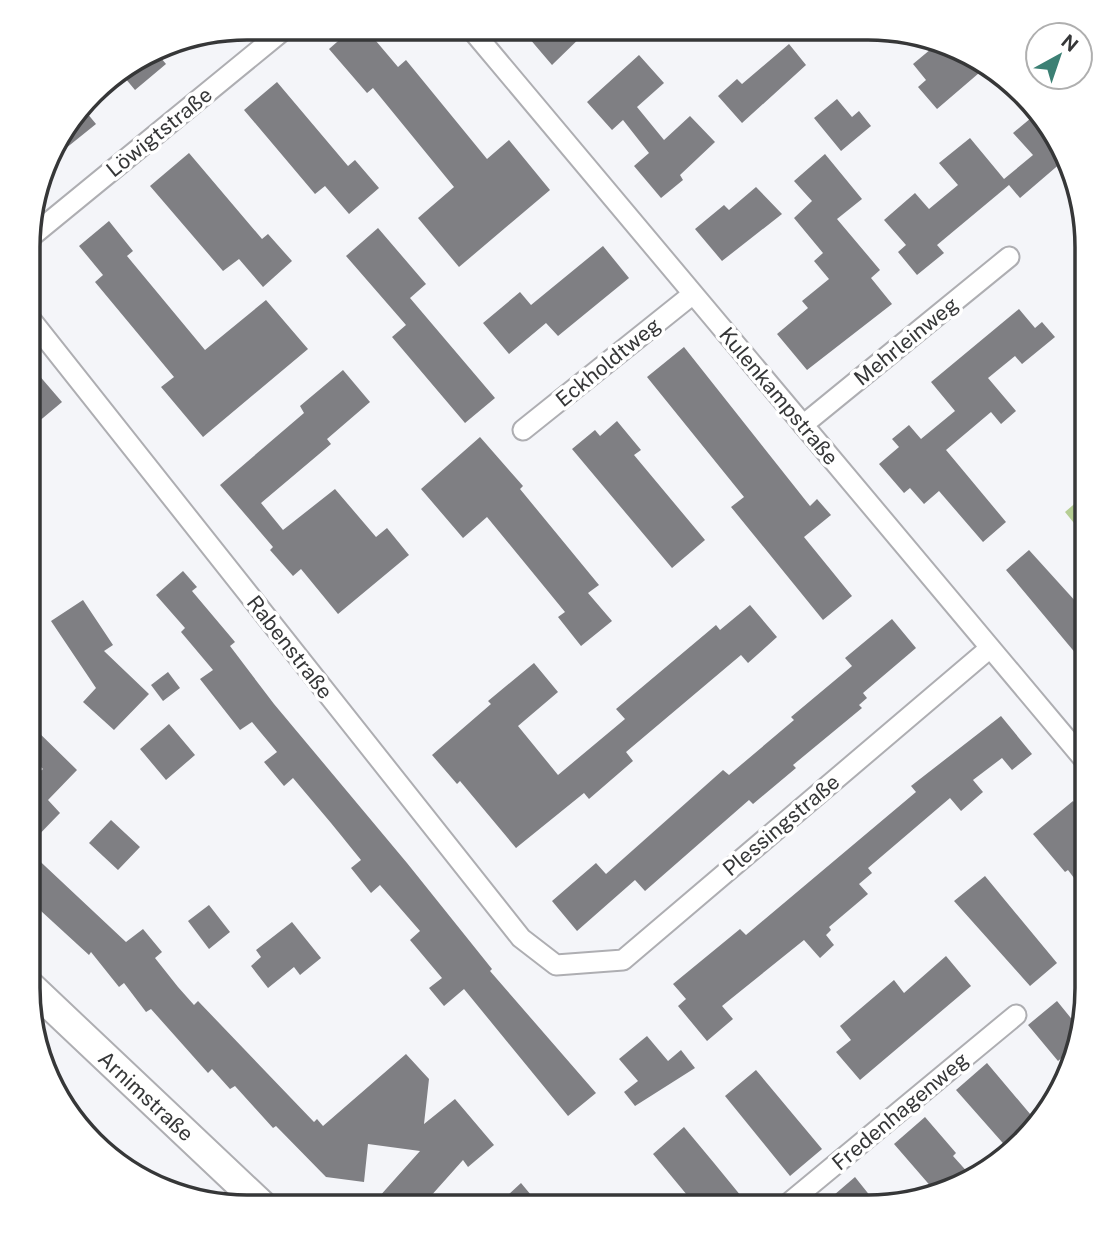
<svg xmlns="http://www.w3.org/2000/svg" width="1115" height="1235" viewBox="0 0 1115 1235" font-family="'Public Sans',sans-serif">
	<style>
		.green { fill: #b5cd93 }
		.building { fill: #7f7f83 }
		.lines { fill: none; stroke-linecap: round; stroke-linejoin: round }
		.minor-casing { stroke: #aeaeb2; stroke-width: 23 }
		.secondary-casing { stroke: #aeaeb2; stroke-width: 32 }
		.minor { stroke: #fff; stroke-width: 19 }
		.secondary { stroke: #fff; stroke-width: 28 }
		.labels { text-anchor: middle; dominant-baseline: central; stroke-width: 7; stroke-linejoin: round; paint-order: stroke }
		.street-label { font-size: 21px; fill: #363738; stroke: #fff }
		.rim { fill: none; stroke: #363738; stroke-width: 3.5 }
	</style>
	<rect width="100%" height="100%" fill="#f4f5f9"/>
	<path class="green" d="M 1087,493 L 1087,539 L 1065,512 Z"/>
	<path class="building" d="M 353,28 L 365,28 L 398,67 L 406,60 L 487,159 L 509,140 L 550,190 L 459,267 L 418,218 L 454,187 L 373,88 L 367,93 L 329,49 Z
		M 541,29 L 589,29 L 552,65 L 529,38 Z
		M 789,44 L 806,65 L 742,123 L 718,96 L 737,79 L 742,84 Z
		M 937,44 L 961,52 L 979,73 L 937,109 L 918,87 L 926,80 L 913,64 Z
		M 156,52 L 166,64 L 135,90 L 120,72 Z
		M 639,55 L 664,83 L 637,107 L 664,140 L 690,116 L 715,142 L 680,175 L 683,180 L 661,198 L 634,166 L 649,153 L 623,120 L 612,130 L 587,102 Z
		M 277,82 L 348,166 L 355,160 L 379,188 L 349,214 L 325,186 L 315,194 L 244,110 Z
		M 837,99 L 852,117 L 859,111 L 871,126 L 841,151 L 814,118 Z
		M 82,107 L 96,124 L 50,161 L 57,138 Z
		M 1037,113 L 1050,126 L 1062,162 L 1020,198 L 1009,185 L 937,245 L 944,253 L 917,275 L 898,252 L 906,245 L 884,220 L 915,193 L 929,209 L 958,185 L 939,163 L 970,138 L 1004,179 L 1033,155 L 1013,133 Z
		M 189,153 L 262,239 L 268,234 L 292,261 L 263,287 L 239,259 L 223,271 L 150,186 Z
		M 825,154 L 862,199 L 837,219 L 880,270 L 871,278 L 892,304 L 807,370 L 777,334 L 808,308 L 802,301 L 829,279 L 814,261 L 823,253 L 794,218 L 812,201 L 794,181 Z
		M 756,187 L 782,214 L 722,261 L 695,229 L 724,205 L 729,210 Z
		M 109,221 L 133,251 L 127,256 L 205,350 L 266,300 L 308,349 L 203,437 L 161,387 L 174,377 L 95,282 L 103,275 L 79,246 Z
		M 378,228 L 426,284 L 410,298 L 495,398 L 465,423 L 392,337 L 406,325 L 346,256 Z
		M 603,246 L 629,278 L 558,336 L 546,323 L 509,354 L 483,323 L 520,292 L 531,305 Z
		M 1019,309 L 1035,328 L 1042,322 L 1055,337 L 1022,364 L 1015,356 L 988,378 L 1016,411 L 1001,424 L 991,412 L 946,450 L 1006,522 L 983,542 L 939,491 L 924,504 L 910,488 L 904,493 L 879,464 L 899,447 L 892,439 L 909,425 L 921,439 L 955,411 L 931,382 Z
		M 684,347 L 810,506 L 817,499 L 831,515 L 804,537 L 852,596 L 823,620 L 731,507 L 744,497 L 647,377 Z
		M 31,366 L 62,402 L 31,428 Z
		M 343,370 L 370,402 L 327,439 L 331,444 L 261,503 L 283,530 L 335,489 L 376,537 L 387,528 L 409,555 L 338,614 L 301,569 L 293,576 L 270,550 L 273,547 L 220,485 L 304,413 L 300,406 Z
		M 617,421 L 641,450 L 634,455 L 705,540 L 672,568 L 572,449 L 595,430 L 600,436 Z
		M 480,437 L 523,486 L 520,489 L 599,585 L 588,593 L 612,621 L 581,646 L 558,617 L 565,612 L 487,517 L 463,538 L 421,489 Z
		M 1029,550 L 1087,614 L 1087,646 L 1077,655 L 1006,570 Z
		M 183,571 L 197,587 L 192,591 L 235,642 L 230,646 L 274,704 L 407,863 L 492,969 L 490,971 L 596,1093 L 568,1116 L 464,989 L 444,1006 L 429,988 L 442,978 L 410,940 L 420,931 L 380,885 L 371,893 L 351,868 L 361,860 L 331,823 L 293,778 L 284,786 L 264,762 L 277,752 L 252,722 L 240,730 L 200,679 L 213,670 L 181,632 L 185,628 L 156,595 Z
		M 83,600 L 113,645 L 104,651 L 149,694 L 114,730 L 83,702 L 96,688 L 51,621 Z
		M 750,605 L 777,637 L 748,663 L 741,655 L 626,752 L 633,761 L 589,799 L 584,793 L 516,848 L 460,781 L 457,784 L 432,755 L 491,704 L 488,701 L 534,663 L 558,692 L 518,726 L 558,775 L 625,719 L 616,709 L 716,625 L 720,630 Z
		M 892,619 L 916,648 L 863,693 L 867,698 L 859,705 L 862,708 L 793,765 L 796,768 L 753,804 L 749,800 L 645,891 L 635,880 L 577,931 L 552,901 L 596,863 L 606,874 L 723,770 L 729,775 L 794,720 L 791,717 L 852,666 L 845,658 Z
		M 168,672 L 180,688 L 163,701 L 151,685 Z
		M 1001,716 L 1032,754 L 1012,770 L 1002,758 L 973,780 L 983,792 L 961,811 L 950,798 L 868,868 L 872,873 L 859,884 L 868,894 L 829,927 L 831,930 L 826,935 L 834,945 L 820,958 L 804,940 L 722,1006 L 733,1019 L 707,1041 L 678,1006 L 686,999 L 673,984 L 740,929 L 746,935 L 916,792 L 911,786 Z
		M 30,724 L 77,770 L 48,800 L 60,813 L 29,845 L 29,781 L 43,769 L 30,756 Z
		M 169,724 L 195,755 L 166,780 L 140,749 Z
		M 1073,801 L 1087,818 L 1087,868 L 1074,878 L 1068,870 L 1065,872 L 1033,834 Z
		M 111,820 L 140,847 L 118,870 L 89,843 Z
		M 29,851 L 126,942 L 143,929 L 162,952 L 155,958 L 178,987 L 194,1005 L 198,1001 L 314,1122 L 317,1119 L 323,1126 L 406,1054 L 429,1079 L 424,1124 L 455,1099 L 494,1145 L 468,1167 L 463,1160 L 421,1207 L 370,1207 L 420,1151 L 368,1144 L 364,1182 L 326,1177 L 276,1126 L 273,1128 L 235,1086 L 230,1089 L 212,1069 L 208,1073 L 151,1009 L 146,1012 L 124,983 L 119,987 L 91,952 L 89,955 L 29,900 Z
		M 985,876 L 1057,963 L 1030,986 L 954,901 Z
		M 209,905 L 230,932 L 209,949 L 188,921 Z
		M 292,922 L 321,958 L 300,975 L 294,967 L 268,988 L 251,966 L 261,957 L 256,950 Z
		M 946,956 L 971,986 L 860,1080 L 836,1052 L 851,1040 L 840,1026 L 894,980 L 904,993 Z
		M 1057,1001 L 1079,1028 L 1072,1049 L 1058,1061 L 1028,1025 Z
		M 647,1036 L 668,1061 L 681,1050 L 695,1068 L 635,1106 L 624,1092 L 638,1081 L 619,1059 Z
		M 987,1063 L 1036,1121 L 1009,1150 L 956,1090 Z
		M 756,1070 L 822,1149 L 790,1176 L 725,1096 Z
		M 925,1117 L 956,1153 L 953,1156 L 971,1176 L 933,1189 L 894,1144 Z
		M 684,1127 L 714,1163 L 750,1207 L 697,1207 L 653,1154 Z
		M 855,1177 L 879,1207 L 820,1207 Z
		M 521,1183 L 541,1207 L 495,1207 Z"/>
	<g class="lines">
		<g class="minor-casing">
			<path id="minor" d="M 471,29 L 1087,763
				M 32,236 L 286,28
				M 32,321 L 521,938 L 556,965 L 623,960 L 990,648
				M 803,425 L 1009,257
				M 523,430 L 693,294
				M 231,1206 L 246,1190
				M 784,1207 L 1016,1015"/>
		</g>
		<g class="secondary-casing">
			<path id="secondary" d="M 29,985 L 264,1207"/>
		</g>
		<use href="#minor" class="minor"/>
		<use href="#secondary" class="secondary"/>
	</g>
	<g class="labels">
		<g class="street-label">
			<text transform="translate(159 132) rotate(-39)">Löwigtstraße</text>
			<text transform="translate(906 341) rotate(-39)">Mehrleinweg</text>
			<text transform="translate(608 362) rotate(-39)">Eckholdtweg</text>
			<text transform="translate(779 396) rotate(50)">Kulenkampstraße</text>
			<text transform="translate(290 647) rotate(52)">Rabenstraße</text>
			<text transform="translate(781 825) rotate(-40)">Plessingstraße</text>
			<text transform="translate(146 1096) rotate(43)">Arnimstraße</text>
			<text transform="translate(900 1111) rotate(-40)">Fredenhagenweg</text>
		</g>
	</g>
	<path d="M0 0H1115V1235H0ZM247 40H868A207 207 0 0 1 1075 247V988A207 207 0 0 1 868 1195H247A207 207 0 0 1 40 988V247A207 207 0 0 1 247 40Z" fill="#fff" fill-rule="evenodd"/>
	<path class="rim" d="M247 40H868A207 207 0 0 1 1075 247V988A207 207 0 0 1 868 1195H247A207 207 0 0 1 40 988V247A207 207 0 0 1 247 40Z"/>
	<g transform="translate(1059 56) rotate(40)"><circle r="33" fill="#ffffff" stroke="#afafaf" stroke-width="2"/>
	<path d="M0-5L12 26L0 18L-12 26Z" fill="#3c8074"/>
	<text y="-10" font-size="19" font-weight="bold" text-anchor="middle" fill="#363738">N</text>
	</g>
</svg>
